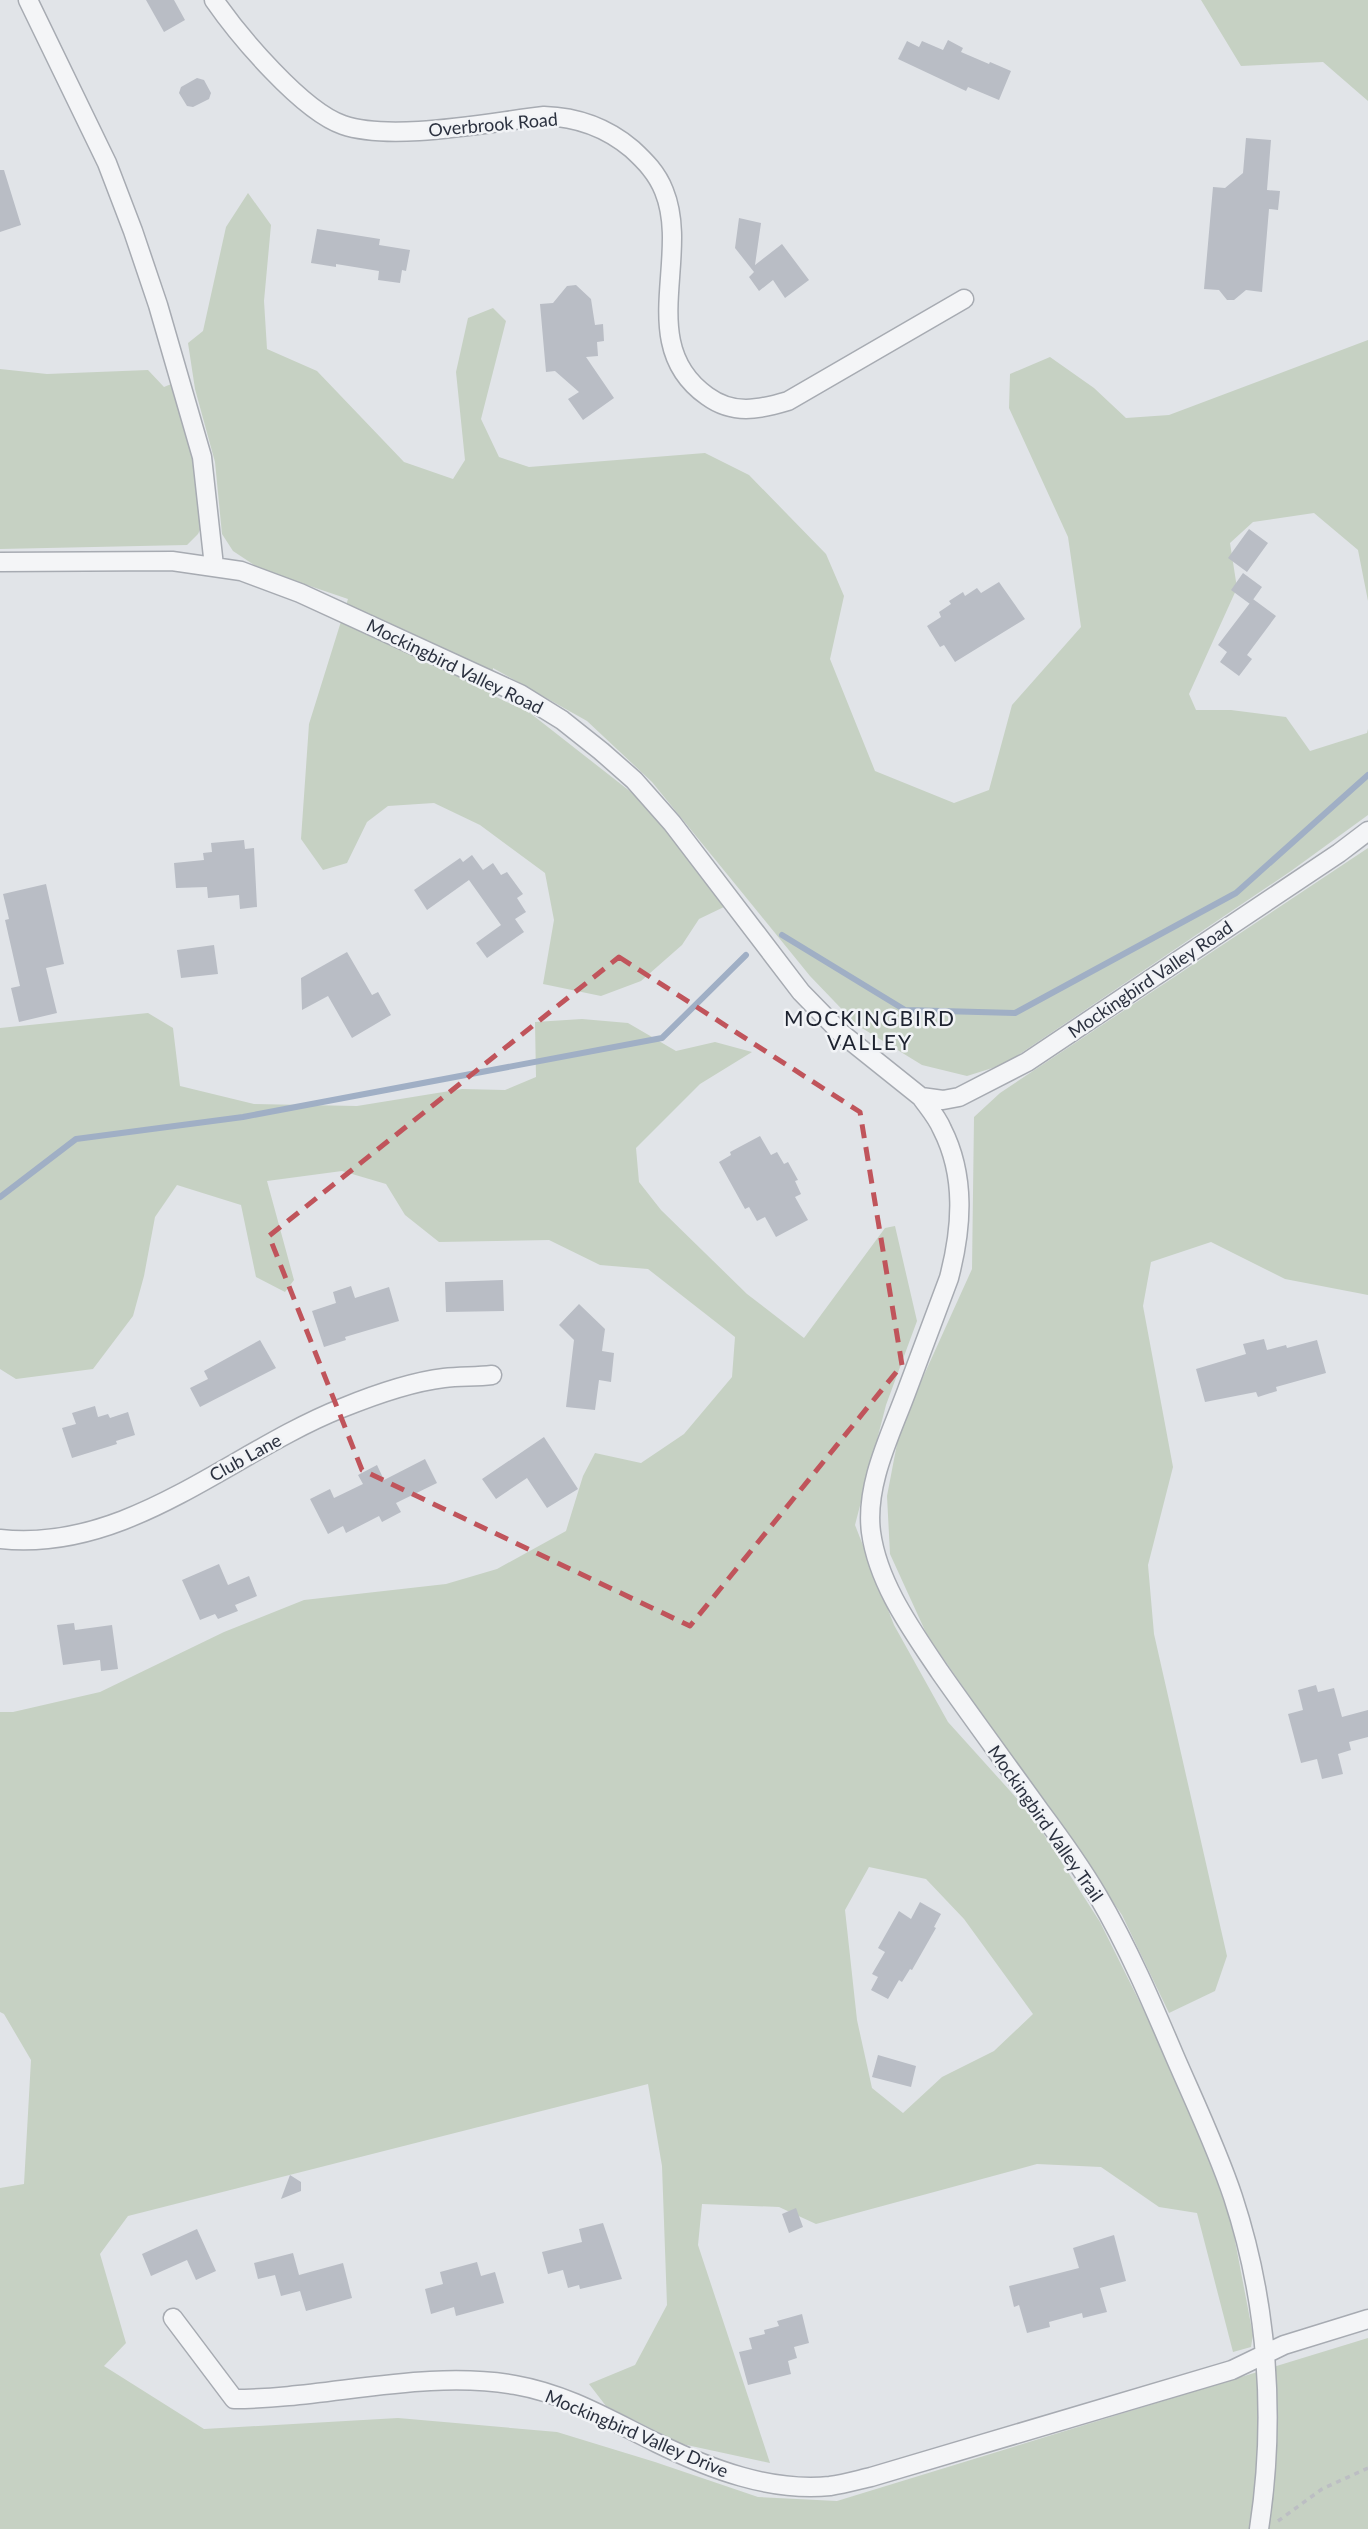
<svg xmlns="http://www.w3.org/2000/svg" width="1368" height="2529" viewBox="0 0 1368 2529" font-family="Lato,sans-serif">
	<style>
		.green { fill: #c6d1c3; fill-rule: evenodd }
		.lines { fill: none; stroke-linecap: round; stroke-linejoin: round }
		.stream { stroke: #a0afc5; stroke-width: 6 }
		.building { fill: #b9bdc5 }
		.street-casing { stroke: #a7abb2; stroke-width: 21 }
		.path { stroke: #bcbec3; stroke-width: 3.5; stroke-dasharray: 5 5; stroke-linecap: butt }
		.street { stroke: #f4f5f7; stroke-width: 18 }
		.marked { fill: none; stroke: #c0545b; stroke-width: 5; stroke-dasharray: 14 9; stroke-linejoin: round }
		.labels { text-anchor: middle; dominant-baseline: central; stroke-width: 5; stroke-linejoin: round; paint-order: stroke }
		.street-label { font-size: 18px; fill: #2b313f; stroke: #f1f3f6 }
		.quarter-label { font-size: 21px; letter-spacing: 2px; fill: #1d222f; stroke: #f1f3f6 }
	</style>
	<rect width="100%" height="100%" fill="#e1e4e8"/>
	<path class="green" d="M 1201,0 L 1368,0 L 1368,101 L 1323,62 L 1241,66 Z
		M 248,193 L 271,225 L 264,301 L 267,349 L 317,371 L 404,462 L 453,479 L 465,460 L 456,372 L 468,318 L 493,308 L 506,321 L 481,419 L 499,457 L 529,467 L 705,453 L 749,475 L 826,554 L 844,596 L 830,659 L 875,771 L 954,803 L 989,790 L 1012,705 L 1081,627 L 1068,537 L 1009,408 L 1010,374 L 1050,357 L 1094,388 L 1126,418 L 1169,415 L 1368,340 L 1368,601 L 1358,550 L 1314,513 L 1253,522 L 1230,543 L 1237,588 L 1189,694 L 1196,710 L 1231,710 L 1286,717 L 1310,751 L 1367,733 L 1368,729 L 1368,815 L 1291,871 L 1005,1064 L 967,1076 L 922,1065 L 857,1025 L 810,976 L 652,782 L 587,721 L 493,668 L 492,695 L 530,713 L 645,803 L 726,906 L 699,919 L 682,945 L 641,981 L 601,996 L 543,984 L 554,920 L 545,873 L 480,825 L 434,803 L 388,806 L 367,822 L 347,863 L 323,870 L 301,839 L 309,724 L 348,599 L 260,569 L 233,551 L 222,534 L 215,462 L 195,389 L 188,343 L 203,331 L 226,227 Z
		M 0,369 L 47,374 L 148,370 L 164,387 L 176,382 L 206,517 L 198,534 L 187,545 L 0,549 Z
		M 1368,848 L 1368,1295 L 1285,1279 L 1211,1242 L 1151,1262 L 1143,1306 L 1173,1467 L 1148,1565 L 1154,1634 L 1227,1956 L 1215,1991 L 1169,2013 L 1122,1915 L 927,1635 L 890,1554 L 887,1496 L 900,1428 L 972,1269 L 974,1117 L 1000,1093 Z
		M 148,1013 L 173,1028 L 180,1086 L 254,1104 L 357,1106 L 462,1089 L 505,1090 L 536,1077 L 535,1022 L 582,1019 L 628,1023 L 676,1051 L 715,1042 L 752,1052 L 700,1084 L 636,1148 L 639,1182 L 661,1210 L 747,1294 L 804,1338 L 885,1228 L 895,1226 L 917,1321 L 886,1405 L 855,1525 L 894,1625 L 948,1722 L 1030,1813 L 1100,1922 L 1160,2043 L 1195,2119 L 1232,2225 L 1253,2335 L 1251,2347 L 1233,2352 L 1197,2213 L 1159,2207 L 1101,2167 L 1037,2164 L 816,2224 L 779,2207 L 702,2204 L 698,2245 L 770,2463 L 682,2444 L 606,2406 L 589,2384 L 635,2365 L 667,2305 L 662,2166 L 648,2084 L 128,2216 L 100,2254 L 126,2343 L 104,2366 L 204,2429 L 398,2418 L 557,2432 L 655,2462 L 758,2497 L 837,2501 L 1368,2338 L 1368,2529 L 0,2529 L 0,2188 L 24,2184 L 31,2060 L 4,2014 L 0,2012 L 0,1712 L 13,1712 L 100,1692 L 224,1632 L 304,1600 L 446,1584 L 497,1569 L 566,1531 L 583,1476 L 595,1453 L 641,1463 L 684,1434 L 732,1377 L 735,1337 L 648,1269 L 600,1265 L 549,1240 L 439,1242 L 405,1215 L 386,1184 L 342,1171 L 267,1181 L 294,1280 L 285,1292 L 256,1277 L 241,1205 L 177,1185 L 155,1217 L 144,1276 L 133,1316 L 93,1369 L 16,1379 L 0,1369 L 0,1028 ZM 869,1867 L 926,1879 L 964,1919 L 1033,2014 L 994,2051 L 942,2077 L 903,2113 L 872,2088 L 857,2020 L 845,1910 Z"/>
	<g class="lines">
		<path class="stream" d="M 782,935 L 905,1010 L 1015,1013 L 1236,893 L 1368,775
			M 0,1197 L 76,1139 L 243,1117 L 662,1038 L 746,955"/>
	</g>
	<path class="building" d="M 146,0 L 174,0 L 185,20 L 164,32 Z
		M 948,40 L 963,48 L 961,52 L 989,64 L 990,62 L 1011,71 L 999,100 L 968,87 L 966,91 L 898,59 L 907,41 L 919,47 L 922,41 L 943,50 Z
		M 197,78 L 204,80 L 211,93 L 209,99 L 193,107 L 187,106 L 179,93 L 181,87 Z
		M 1246,138 L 1271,140 L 1267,190 L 1280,191 L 1278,210 L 1269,209 L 1262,292 L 1246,290 L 1234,300 L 1227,300 L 1219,290 L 1204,289 L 1213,187 L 1225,188 L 1243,173 Z
		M 0,170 L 4,170 L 21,225 L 0,232 Z
		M 739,218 L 761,223 L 755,265 L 782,244 L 809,280 L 785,298 L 773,280 L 759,291 L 749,277 L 754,272 L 735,248 Z
		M 317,229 L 380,239 L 379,245 L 410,250 L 406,271 L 402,270 L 400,283 L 378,280 L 379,271 L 336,264 L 336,267 L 311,263 Z
		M 576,285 L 591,299 L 595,325 L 603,324 L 604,341 L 597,342 L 598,356 L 586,357 L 614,398 L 583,420 L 568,399 L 579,392 L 555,371 L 546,372 L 540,304 L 553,303 L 567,286 Z
		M 1249,529 L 1268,543 L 1247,572 L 1228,558 Z
		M 1243,573 L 1262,587 L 1250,604 L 1231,590 Z
		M 999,582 L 1025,619 L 955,662 L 944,645 L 940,647 L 927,626 L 941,617 L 939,612 L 951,604 L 949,601 L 963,592 L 965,596 L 977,588 L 981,593 Z
		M 1253,599 L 1276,616 L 1247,655 L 1252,659 L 1239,676 L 1220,662 L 1227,652 L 1218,645 Z
		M 244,840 L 245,849 L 254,848 L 257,907 L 240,909 L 239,895 L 208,898 L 207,887 L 176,888 L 174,863 L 204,860 L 203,853 L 212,852 L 211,843 Z
		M 472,855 L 483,870 L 493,863 L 501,875 L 507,872 L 523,894 L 517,898 L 526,912 L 515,919 L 524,932 L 487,958 L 476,943 L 501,925 L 469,880 L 427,910 L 414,890 L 460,858 L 463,862 Z
		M 46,884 L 64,964 L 46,968 L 57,1013 L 19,1022 L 11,988 L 20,986 L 5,920 L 9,919 L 3,894 Z
		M 214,945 L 218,974 L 181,978 L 177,950 Z
		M 347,952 L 372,995 L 378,992 L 391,1015 L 352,1038 L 328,996 L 302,1010 L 301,978 Z
		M 760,1136 L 771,1155 L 777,1152 L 784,1164 L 788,1162 L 798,1180 L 795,1181 L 801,1194 L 795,1197 L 808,1220 L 776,1237 L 765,1217 L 757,1221 L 749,1207 L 745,1209 L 719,1162 L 731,1155 L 730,1152 Z
		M 503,1280 L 504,1311 L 446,1312 L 445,1282 Z
		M 351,1286 L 355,1298 L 389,1287 L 399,1321 L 345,1337 L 346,1340 L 324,1347 L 312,1311 L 336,1303 L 333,1292 Z
		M 579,1304 L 605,1329 L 602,1351 L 614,1353 L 611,1382 L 599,1380 L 595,1410 L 566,1407 L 574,1340 L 559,1325 Z
		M 1264,1339 L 1267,1350 L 1286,1345 L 1287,1348 L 1317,1340 L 1326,1373 L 1276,1387 L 1277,1391 L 1258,1397 L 1256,1392 L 1205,1402 L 1196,1369 L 1246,1354 L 1243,1344 Z
		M 260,1340 L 276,1368 L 200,1407 L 190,1388 L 208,1379 L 204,1371 Z
		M 95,1406 L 98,1417 L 108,1414 L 110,1418 L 128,1412 L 135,1435 L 116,1441 L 117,1444 L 72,1458 L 62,1428 L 76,1424 L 72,1413 Z
		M 544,1437 L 578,1489 L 547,1508 L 527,1478 L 496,1499 L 482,1479 Z
		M 425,1459 L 437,1483 L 396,1503 L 401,1512 L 382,1522 L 379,1516 L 346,1533 L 343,1526 L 328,1534 L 310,1499 L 330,1489 L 334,1498 L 363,1484 L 358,1475 L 377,1465 L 384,1480 Z
		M 219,1564 L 228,1585 L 249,1576 L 257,1596 L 235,1605 L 238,1611 L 218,1619 L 215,1614 L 200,1620 L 182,1580 Z
		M 74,1623 L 75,1630 L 112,1625 L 118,1669 L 101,1671 L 100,1660 L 63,1665 L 57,1625 Z
		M 1316,1685 L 1318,1692 L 1334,1688 L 1342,1717 L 1368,1710 L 1368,1737 L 1349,1742 L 1351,1750 L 1338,1754 L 1343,1774 L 1322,1779 L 1317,1759 L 1301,1763 L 1288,1714 L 1303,1710 L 1298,1690 Z
		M 920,1902 L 941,1914 L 934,1927 L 936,1928 L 912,1970 L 910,1969 L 902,1982 L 899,1980 L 888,1999 L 871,1990 L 878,1977 L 872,1974 L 885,1952 L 878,1948 L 899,1911 L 911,1919 Z
		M 878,2055 L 916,2066 L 911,2087 L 872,2077 Z
		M 290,2175 L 301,2182 L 301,2191 L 281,2199 Z
		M 796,2208 L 803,2227 L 789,2233 L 782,2214 Z
		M 603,2223 L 622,2279 L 580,2289 L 579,2285 L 568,2288 L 563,2270 L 548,2274 L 542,2252 L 582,2242 L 579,2229 Z
		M 197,2229 L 216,2271 L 196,2280 L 187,2260 L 151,2276 L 142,2254 Z
		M 1114,2235 L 1126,2281 L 1100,2288 L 1107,2312 L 1083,2318 L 1082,2313 L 1049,2322 L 1050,2327 L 1027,2333 L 1019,2305 L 1014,2307 L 1009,2286 L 1079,2268 L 1073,2248 Z
		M 293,2253 L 299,2275 L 343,2263 L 352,2298 L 306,2311 L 300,2291 L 281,2296 L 275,2275 L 258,2279 L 254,2263 Z
		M 477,2262 L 481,2276 L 495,2272 L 504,2303 L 456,2316 L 454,2307 L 431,2314 L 425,2289 L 443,2284 L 440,2272 Z
		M 802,2314 L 809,2343 L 794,2347 L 797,2358 L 788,2361 L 791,2374 L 748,2385 L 739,2352 L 752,2349 L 749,2338 L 765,2334 L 764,2330 L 779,2326 L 777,2321 Z"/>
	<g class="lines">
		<g class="street-casing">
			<path id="street" d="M 28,0 L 107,163 L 133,231 L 158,305 L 202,457 L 214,566
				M 214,0 C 239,36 302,111 343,125 C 393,142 490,122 544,116 C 577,117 606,127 632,149 C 645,161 657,173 664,191 C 691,257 635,345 707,396 C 733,415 758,410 788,401 L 964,299
				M 0,562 L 172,561 L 241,571 L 300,593 L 520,694 L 562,720 L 601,751 L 634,780 L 672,823 L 801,992 L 841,1033 L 921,1097 L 943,1100 L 959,1097 L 1027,1062 L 1339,853 L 1368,831
				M 921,1097 C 928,1107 937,1117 942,1129 C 966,1176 962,1228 949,1278 C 935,1316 920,1355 906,1393 C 890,1436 865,1485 871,1532 C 878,1584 912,1630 940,1672 C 973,1719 1007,1765 1040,1811 C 1061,1839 1081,1867 1098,1896 C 1128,1947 1152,2003 1175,2057 C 1195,2103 1217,2149 1233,2197 C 1268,2303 1276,2419 1259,2529
				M 0,1539 C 128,1553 231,1452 342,1408 C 374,1395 410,1382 444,1378 C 460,1376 476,1377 492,1375
				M 173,2318 L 234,2399 C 325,2399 424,2369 515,2385 C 567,2394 610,2420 657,2443 C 710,2469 770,2492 830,2486 C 844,2484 858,2480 871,2477 L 1232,2370 L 1284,2345 L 1368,2319"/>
		</g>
		<path class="path" d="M 1278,2521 L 1322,2489 L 1368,2468"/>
		<use href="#street" class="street"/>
	</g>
	<path class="marked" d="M 619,957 L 860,1112 L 902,1365 L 690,1626 L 362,1470 L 269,1236 Z"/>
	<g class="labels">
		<g class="street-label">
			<text transform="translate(493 124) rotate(-5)">Overbrook Road</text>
			<text transform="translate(455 666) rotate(26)">Mockingbird Valley Road</text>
			<text transform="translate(1150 979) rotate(-34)">Mockingbird Valley Road</text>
			<text transform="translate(245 1457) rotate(-29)">Club Lane</text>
			<text transform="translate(1046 1823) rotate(55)">Mockingbird Valley Trail</text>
			<text transform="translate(637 2433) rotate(23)">Mockingbird Valley Drive</text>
		</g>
		<g class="quarter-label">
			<text x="870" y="1017">MOCKINGBIRD<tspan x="870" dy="24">VALLEY</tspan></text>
		</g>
	</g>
</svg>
